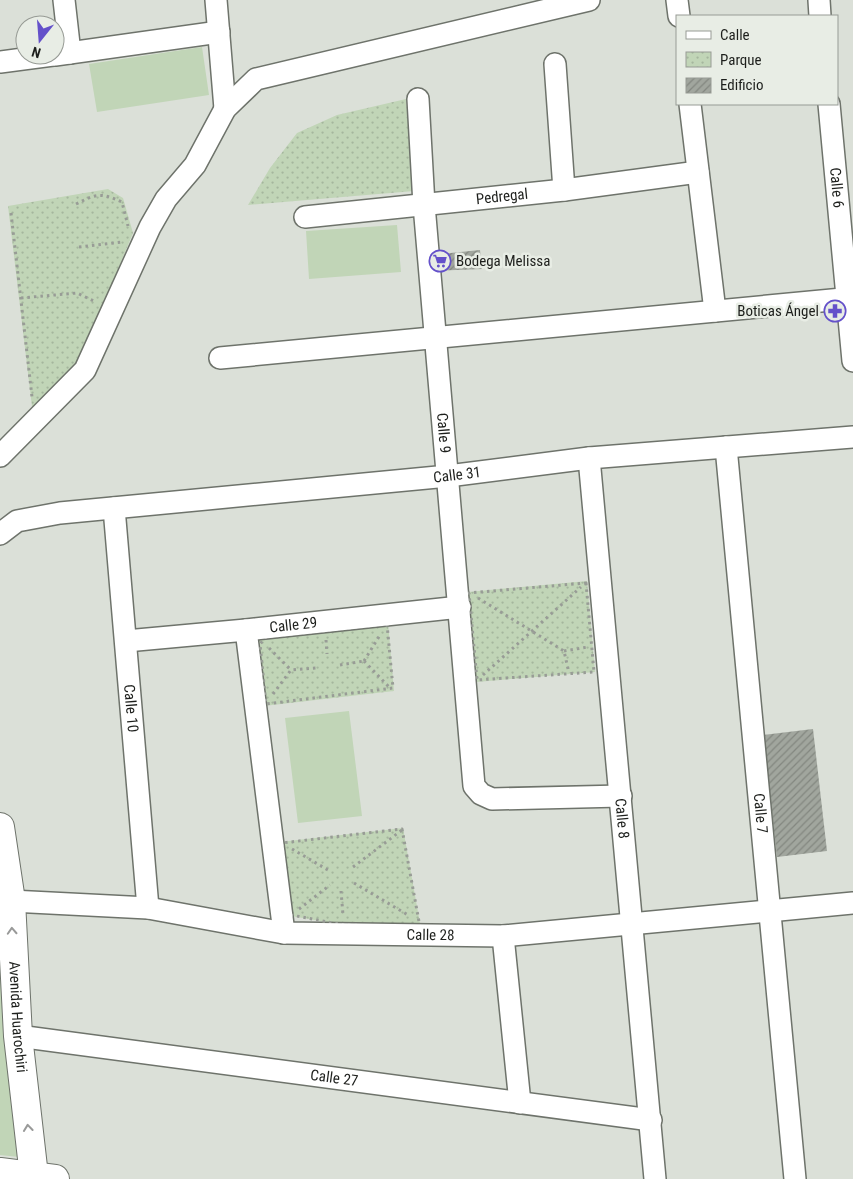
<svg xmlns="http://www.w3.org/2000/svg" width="853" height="1179" viewBox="0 0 853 1179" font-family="'Roboto Condensed',sans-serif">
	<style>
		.green { fill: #c1d5b7 }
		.park { fill: url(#park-dots) }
		.building { fill: url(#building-hatch) }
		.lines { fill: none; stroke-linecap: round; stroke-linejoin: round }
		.street-casing { stroke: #6e736b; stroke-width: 24 }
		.secondary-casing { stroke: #6e736b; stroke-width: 30 }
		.path { stroke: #989c96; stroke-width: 3; stroke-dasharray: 2.5 4; stroke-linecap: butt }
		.street { stroke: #fff; stroke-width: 21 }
		.secondary { stroke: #fff; stroke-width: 28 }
		.oneway { stroke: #999a99 }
		.labels { text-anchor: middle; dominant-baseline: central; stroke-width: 5; stroke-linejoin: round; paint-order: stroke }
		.street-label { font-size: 15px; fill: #1d1f1c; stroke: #e8ede5 }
		.poi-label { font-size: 15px; fill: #1d1f1c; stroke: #e8ede5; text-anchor: start }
	</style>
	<defs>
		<pattern id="park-dots" width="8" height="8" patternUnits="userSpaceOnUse" patternTransform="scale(1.25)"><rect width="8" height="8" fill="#c1d5b7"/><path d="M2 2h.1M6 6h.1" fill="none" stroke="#a5b69d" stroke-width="1.8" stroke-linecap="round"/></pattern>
		<pattern id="building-hatch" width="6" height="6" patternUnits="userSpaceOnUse" patternTransform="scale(1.25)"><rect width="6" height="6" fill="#a1a69e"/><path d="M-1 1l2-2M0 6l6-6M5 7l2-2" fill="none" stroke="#838780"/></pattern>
	</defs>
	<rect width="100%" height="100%" fill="#dbe0d8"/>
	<path class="green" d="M 202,47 L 209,95 L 97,112 L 89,64 Z
		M 397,225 L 401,272 L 309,279 L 306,231 Z
		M 349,711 L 362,816 L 298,823 L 285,718 Z
		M 0,910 L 19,1157 L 0,1155 Z"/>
	<path class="park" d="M 406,99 L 414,191 L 248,205 L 270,168 L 297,133 L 337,115 Z
		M 108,189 L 123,198 L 133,233 L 78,366 L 33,415 L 8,206 Z
		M 587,581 L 595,672 L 476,682 L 468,592 Z
		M 388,622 L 394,691 L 264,706 L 258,642 L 262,636 Z
		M 403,828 L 421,929 L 344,925 L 291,916 L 280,842 Z"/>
	<path class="building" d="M 480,250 L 482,269 L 430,271 L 431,255 Z
		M 813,729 L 827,851 L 777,857 L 763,735 Z"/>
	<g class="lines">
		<g class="street-casing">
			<g id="street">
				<path d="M 64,0 L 70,53"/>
				<path d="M 216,0 L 225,109"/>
				<path d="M 677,0 L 679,16"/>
				<path d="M 819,0 L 820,16"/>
				<path d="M 55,55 L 219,32"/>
				<path d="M 0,62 L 53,55"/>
				<path d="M 555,64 L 564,190"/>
				<path id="s1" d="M 418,99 L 424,205 L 474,786 L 481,794 L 492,799 L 621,796"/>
				<path d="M 690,104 L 715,311"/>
				<path id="s2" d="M 829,104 L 853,361"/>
				<path id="s3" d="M 305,217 L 564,190 L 698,172"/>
				<path d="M 220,358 L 853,298"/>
				<path id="s4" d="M 726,447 L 795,1179"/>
				<path d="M 0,456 L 85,370 L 150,227 L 166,199 L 195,165 L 225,109 L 256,79 L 589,0"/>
				<path id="s5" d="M 589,458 L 655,1179"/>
				<path id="s6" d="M 114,508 L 148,908"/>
				<path id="s7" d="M 0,534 L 17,521 L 60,513 L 448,476 L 589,458 L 853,437"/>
				<path d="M 246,630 L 284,933"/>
				<path id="s8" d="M 126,641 L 246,630 L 460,607"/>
				<path id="s9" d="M 11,901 L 148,908 L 284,933 L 503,936 L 853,903"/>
				<path d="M 503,936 L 520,1103"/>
				<path id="s10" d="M 18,1036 L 651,1120"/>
			</g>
		</g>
		<g class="secondary-casing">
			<g id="secondary">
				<path id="s11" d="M 0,827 L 11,901 L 18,1036 L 34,1176"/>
				<path d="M 0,1172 L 55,1179"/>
			</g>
		</g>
		<path class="path" d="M 76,204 C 96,194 100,192 122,202 L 128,226
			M 11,213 L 32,397
			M 79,247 L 122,242
			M 21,298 L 77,293 L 96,302
			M 586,583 L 594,672 L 477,680 L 469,593 Z
			M 478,598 L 564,651 L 569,673
			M 387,624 L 393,688 L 266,704 L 260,644 L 266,637 Z
			M 326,640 L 327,654
			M 269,648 L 291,670
			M 564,651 L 588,647
			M 364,661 L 380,635
			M 364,661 L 390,688
			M 340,665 L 364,661
			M 483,675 L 581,587
			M 273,694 L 291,670 L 316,668
			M 402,829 L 420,927 L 344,925 L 291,915 L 289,910 L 282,843 Z
			M 292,849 L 328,870
			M 353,867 L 402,830
			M 354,883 L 408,915
			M 341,891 L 343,915
			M 299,909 L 330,885"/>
		<use href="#street" class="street"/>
		<use href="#secondary" class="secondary"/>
	</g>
	<defs><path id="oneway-chevron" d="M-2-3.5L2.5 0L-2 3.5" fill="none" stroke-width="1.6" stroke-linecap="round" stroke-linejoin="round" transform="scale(1.25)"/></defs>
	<g class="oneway">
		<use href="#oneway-chevron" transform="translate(12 931) rotate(-93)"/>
		<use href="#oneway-chevron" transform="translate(28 1128) rotate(-96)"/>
	</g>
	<defs>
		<g id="supermarket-ring" transform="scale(1.125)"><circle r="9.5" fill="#e8ede5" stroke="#6451ca" stroke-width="1.5"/><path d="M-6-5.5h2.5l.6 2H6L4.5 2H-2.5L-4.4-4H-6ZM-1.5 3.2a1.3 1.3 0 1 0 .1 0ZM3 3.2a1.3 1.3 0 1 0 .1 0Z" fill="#6451ca"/></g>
		<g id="pharmacy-ring" transform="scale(1.125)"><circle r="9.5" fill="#e8ede5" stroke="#6451ca" stroke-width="1.5"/><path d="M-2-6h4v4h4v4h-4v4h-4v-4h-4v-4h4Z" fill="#6451ca"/></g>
	</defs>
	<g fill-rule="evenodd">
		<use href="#supermarket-ring" x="440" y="261"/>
		<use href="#pharmacy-ring" x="835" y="311"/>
	</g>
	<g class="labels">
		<g class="street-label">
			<text stroke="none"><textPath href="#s2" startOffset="84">Calle 6</textPath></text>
			<text stroke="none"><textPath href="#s3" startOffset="198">Pedregal</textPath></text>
			<text stroke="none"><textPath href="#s1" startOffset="335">Calle 9</textPath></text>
			<text stroke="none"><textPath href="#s7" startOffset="464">Calle 31</textPath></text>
			<text stroke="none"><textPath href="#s8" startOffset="168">Calle 29</textPath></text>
			<text stroke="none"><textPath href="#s6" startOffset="201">Calle 10</textPath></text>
			<text stroke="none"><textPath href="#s4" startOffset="368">Calle 7</textPath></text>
			<text stroke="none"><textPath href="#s5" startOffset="362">Calle 8</textPath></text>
			<text stroke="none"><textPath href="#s9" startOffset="422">Calle 28</textPath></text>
			<text stroke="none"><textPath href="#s11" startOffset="191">Avenida Huarochiri</textPath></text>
			<text stroke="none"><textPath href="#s10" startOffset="319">Calle 27</textPath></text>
		</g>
		<g class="poi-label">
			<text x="456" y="261">Bodega Melissa</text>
			<text x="819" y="311" text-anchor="end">Boticas Ángel</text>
		</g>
	</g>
	<rect x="676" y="15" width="162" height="90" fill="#e8ede5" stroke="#979b95"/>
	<rect x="686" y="31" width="25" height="8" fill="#ffffff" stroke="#979b95"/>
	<text x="720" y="40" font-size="15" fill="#1d1f1c">Calle</text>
	<rect x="686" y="52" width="25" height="15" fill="url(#park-dots)" stroke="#979b95"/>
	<text x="720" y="65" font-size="15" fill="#1d1f1c">Parque</text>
	<rect x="686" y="78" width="25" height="15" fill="url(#building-hatch)" stroke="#979b95"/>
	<text x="720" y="90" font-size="15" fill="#1d1f1c">Edificio</text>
	<g transform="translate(40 40) rotate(197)"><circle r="24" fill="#e8ede5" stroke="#979b95"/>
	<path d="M0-4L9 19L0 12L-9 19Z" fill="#6451ca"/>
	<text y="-8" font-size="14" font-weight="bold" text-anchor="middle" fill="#1d1f1c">N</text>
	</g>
</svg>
